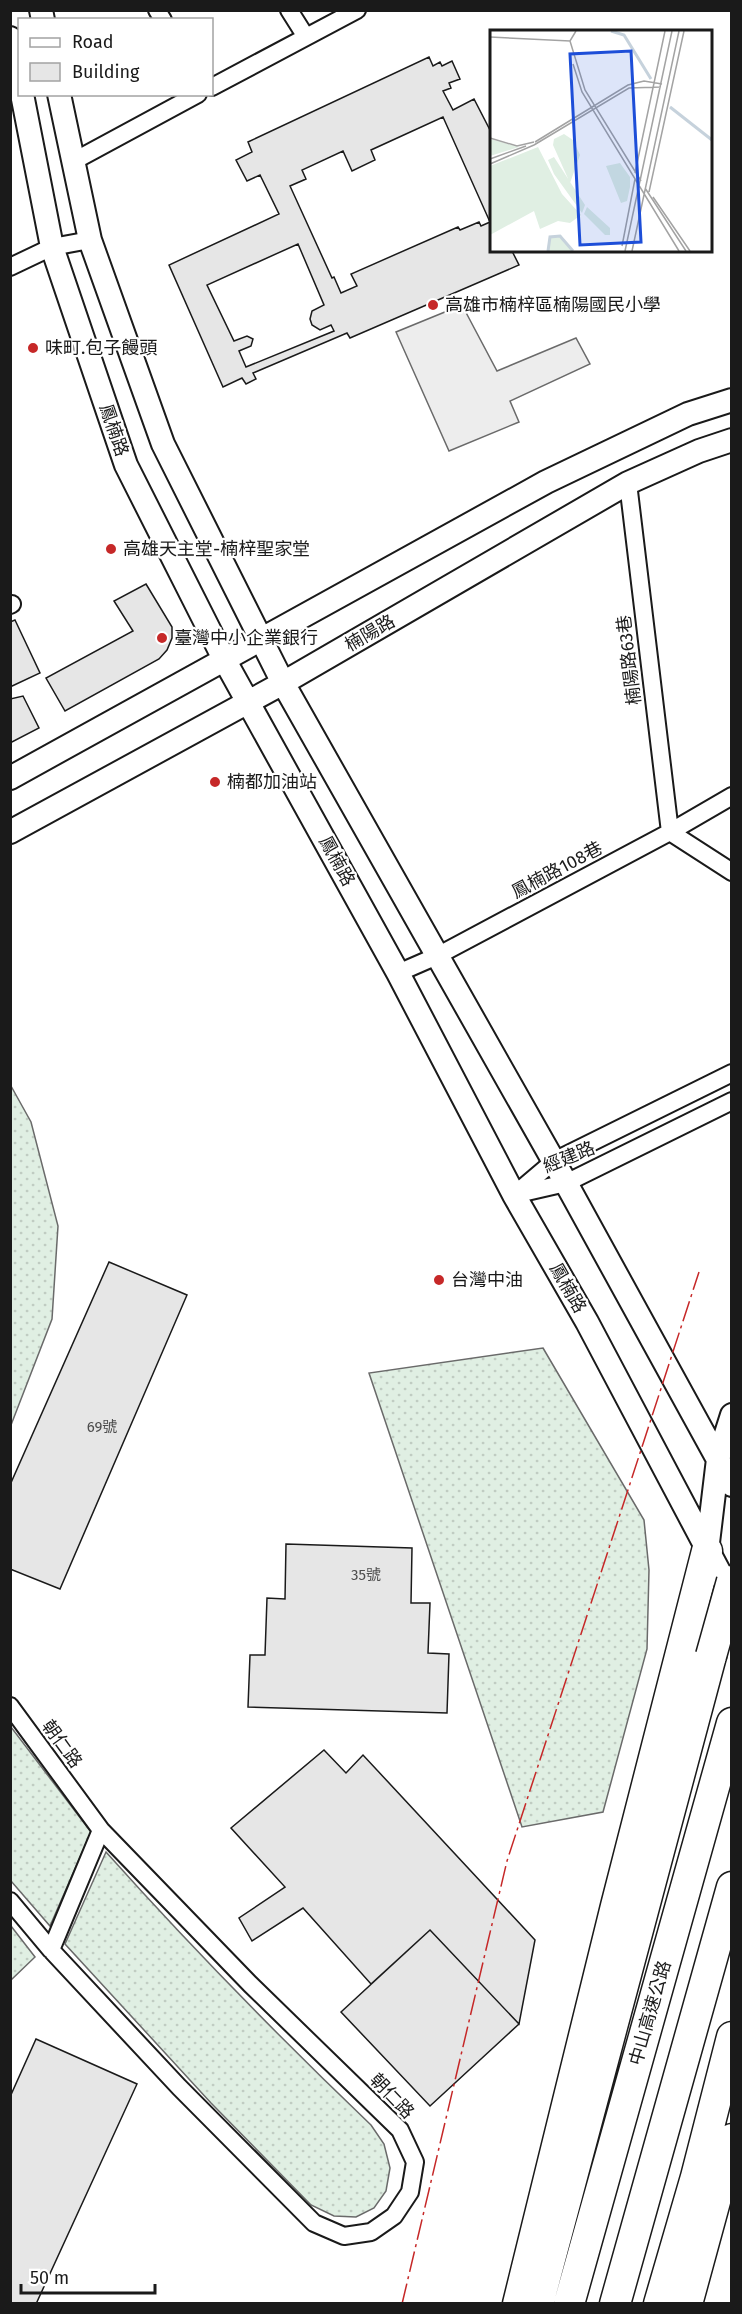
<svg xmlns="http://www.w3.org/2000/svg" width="742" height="2314" viewBox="0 0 742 2314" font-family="'Fira Sans','Noto Sans TC',sans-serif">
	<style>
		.grass { fill: url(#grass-dots); stroke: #6a6a6a; stroke-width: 1.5 }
		.parking { fill: #ededed; stroke: #6a6a6a; stroke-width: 1.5 }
		.building { fill: #e6e6e6; stroke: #1a1a1a; stroke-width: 1.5; fill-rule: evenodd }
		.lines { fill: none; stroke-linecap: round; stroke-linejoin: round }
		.street-casing { stroke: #1a1a1a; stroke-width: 20 }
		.secondary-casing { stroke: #1a1a1a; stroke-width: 26 }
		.highway-casing { stroke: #1a1a1a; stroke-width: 33 }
		.street { stroke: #fff; stroke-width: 16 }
		.secondary { stroke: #fff; stroke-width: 22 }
		.highway { stroke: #fff; stroke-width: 30 }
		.highway-bridge-casing { stroke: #1a1a1a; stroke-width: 33; stroke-linecap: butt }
		.highway-bridge { stroke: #fff; stroke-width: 30 }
		.power { stroke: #c62828; stroke-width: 1.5; stroke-dasharray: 21 4.5 3 4.5; stroke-linecap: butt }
		.poi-dot { fill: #c62828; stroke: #fff; stroke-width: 2 }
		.labels { text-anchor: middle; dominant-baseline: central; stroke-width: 4.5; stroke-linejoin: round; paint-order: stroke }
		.number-label { font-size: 15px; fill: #4d4d4d }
		.poi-label { font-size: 18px; fill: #1a1a1a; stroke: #fff; text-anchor: start }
		.street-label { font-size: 18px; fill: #1a1a1a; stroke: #fff }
		.inset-river { fill: none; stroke: #c6d2dc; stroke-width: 3 }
		.inset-road { fill: none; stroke: #a3a3a3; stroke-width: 1.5 }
		.view { fill: #1d4ed8; fill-opacity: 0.15; stroke: #1d4ed8; stroke-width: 3 }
		.inset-edge { fill: none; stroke: #1a1a1a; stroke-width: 3 }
	</style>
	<defs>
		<pattern id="grass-dots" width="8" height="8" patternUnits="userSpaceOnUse" patternTransform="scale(1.5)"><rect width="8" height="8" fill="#e0efe3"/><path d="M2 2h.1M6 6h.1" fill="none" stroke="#c0ccc2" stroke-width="1.8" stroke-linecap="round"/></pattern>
	</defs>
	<rect width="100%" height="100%" fill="#fff"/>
	<path class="grass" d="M 11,1086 L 31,1122 L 58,1226 L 52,1319 L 11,1425 Z
		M 543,1348 L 644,1520 L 649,1570 L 647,1649 L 603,1812 L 522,1827 L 369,1373 Z
		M 11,1727 L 91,1832 L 50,1926 L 11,1881 Z
		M 106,1852 C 191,1947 279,2037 371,2125 L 384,2144 L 390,2168 L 386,2191 L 374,2208 L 356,2217 L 334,2216 L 311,2205 L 211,2103 L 65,1944 Z
		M 11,1926 L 35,1957 L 11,1980 Z"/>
	<path class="parking" d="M 462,305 L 497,371 L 576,338 L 590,364 L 510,401 L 519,422 L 449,451 L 396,332 Z"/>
	<path class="building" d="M 429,57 L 433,66 L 440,62 L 442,66 L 452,61 L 460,79 L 449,83 L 451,88 L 443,91 L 453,110 L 474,99 L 492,134 L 492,250 L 517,250 L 513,253 L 519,265 L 350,338 L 347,333 L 253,373 L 256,379 L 246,384 L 242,378 L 223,387 L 169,265 L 279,214 L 260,175 L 247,181 L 236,160 L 252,152 L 248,142 ZM 443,117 L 490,222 L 481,226 L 479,222 L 460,230 L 458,227 L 351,274 L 357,286 L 341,293 L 334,277 L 332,278 L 290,186 L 306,179 L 302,170 L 343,151 L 352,171 L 375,160 L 371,150 ZM 298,244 L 324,305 L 312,311 L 310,319 L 312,325 L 320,330 L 331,325 L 334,331 L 246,367 L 239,351 L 251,346 L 253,339 L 247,336 L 234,341 L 207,285 Z
		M 146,584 L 172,627 L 172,638 L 167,650 L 159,659 L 65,711 L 46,678 L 133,631 L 114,601 Z
		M 15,620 L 40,673 L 10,687 L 10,622 Z
		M 23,696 L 39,728 L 10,743 L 10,699 Z
		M 109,1262 L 187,1295 L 60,1589 L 10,1569 L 10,1485 Z
		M 286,1544 L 412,1548 L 411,1603 L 430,1603 L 428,1653 L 449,1654 L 447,1713 L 248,1707 L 250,1655 L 265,1655 L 267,1598 L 285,1599 Z
		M 324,1750 L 346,1773 L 363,1755 L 535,1940 L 519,2024 L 430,1930 L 371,1984 L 303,1908 L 252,1941 L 239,1918 L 285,1887 L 231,1828 Z
		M 430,1930 L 519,2024 L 430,2106 L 341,2012 Z
		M 36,2039 L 137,2084 L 36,2304 L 10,2304 L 10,2097 Z"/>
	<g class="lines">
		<g class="street-casing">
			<path id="street" d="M 157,10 L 163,20
				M 289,10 L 306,37
				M 212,87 L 357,10
				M 74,161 L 198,94
				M 10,267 L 52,247 L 90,240
				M 628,483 L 670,832 L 732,872
				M 10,605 L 12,604
				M 398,973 L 437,956 L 670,832 L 732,796
				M 518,1194 L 566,1183 L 732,1101
				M 514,1195 L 554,1161 L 732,1073
				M 10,1706 L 101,1830 L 250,1984 L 400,2130 L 415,2162 L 410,2192 L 394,2216 L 371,2232 L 344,2236 L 314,2223 L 179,2087 L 51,1950 L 10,1901
				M 51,1950 L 101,1830"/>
		</g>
		<g class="secondary-casing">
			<path id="secondary" d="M 41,10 L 43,20
				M 10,38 L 20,84
				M 22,94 L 52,247 L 126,465 L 224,659 L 398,973 L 514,1195 L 587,1322 L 732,1596
				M 59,94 L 90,240 L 163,444 L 283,683 L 566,1183 L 732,1485
				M 10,778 L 546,482 L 688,414 L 732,400
				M 10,832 L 283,683 L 628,483 L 699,451 L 732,440
				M 707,1551 L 718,1459 L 732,1415"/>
		</g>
		<g class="highway-casing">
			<path id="highway" d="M 518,2304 L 616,1906 L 707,1551
				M 538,2304 L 711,1656
				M 569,2304 L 732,1723
				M 615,2304 L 732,1887
				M 659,2304 L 696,2177 L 732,2037
				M 687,2304 L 732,2139"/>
		</g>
		<use href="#street" class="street"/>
		<use href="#secondary" class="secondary"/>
		<use href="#highway" class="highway"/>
		<g class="highway-bridge-casing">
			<path id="highway-bridge" d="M 711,1656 L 732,1581"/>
		</g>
		<use href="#highway-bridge" class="highway-bridge"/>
		<path class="power" d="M 402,2304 L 507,1861 L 699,1272"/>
	</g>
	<g class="poi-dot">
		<circle cx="433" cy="305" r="6"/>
		<circle cx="33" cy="348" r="6"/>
		<circle cx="111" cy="549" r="6"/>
		<circle cx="162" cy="638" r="6"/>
		<circle cx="215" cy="782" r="6"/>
		<circle cx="439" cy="1280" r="6"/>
	</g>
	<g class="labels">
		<g class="number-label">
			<text x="102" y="1427">69號</text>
			<text x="366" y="1575">35號</text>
		</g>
		<g class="poi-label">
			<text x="445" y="305">高雄市楠梓區楠陽國民小學</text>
			<text x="45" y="348">味町.包子饅頭</text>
			<text x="123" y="549">高雄天主堂-楠梓聖家堂</text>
			<text x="174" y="638">臺灣中小企業銀行</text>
			<text x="227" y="782">楠都加油站</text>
			<text x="451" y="1280">台灣中油</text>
		</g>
		<g class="street-label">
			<text transform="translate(114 430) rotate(71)">鳳楠路</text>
			<text transform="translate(370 633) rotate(-30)">楠陽路</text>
			<text transform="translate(629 660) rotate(-97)">楠陽路63巷</text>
			<text transform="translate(337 861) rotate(61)">鳳楠路</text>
			<text transform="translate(557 870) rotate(-28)">鳳楠路108巷</text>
			<text transform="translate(569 1157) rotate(-22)">經建路</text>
			<text transform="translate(568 1288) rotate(60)">鳳楠路</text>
			<text transform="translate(62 1744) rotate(54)">朝仁路</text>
			<text transform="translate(650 2013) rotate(-74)">中山高速公路</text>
			<text transform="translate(392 2096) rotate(46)">朝仁路</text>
		</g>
	</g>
	<g transform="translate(490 30)">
		<rect width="222" height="222" fill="#fff"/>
		<path d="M 74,104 L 83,110 L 90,125 L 80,153 L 63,115 L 64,109 ZM 0,109 L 29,117 L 0,126 ZM 48,117 L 72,164 L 91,185 L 80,193 L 68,191 L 50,199 L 44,181 L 0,205 L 0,136 ZM 64,127 L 95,175 L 92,183 L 64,144 L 58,130 ZM 130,133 L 140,147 L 140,157 L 137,171 L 131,173 L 116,136 ZM 97,177 L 120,198 L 120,205 L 115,205 L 94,184 ZM 71,205 L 82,221 L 57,221 L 59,207 Z" fill="#e0efe3"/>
		<path class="inset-river" d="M 121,1 L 134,5 L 161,49M 180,77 L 222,110M 58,221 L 60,207 L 70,206 L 83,221"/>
		<path class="inset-road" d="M 0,7 L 80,11 L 86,1M 80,11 L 95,60 L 151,151M 83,34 L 92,62 L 189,221M 0,108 L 27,116 L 44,112M 45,112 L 138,55 L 154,51 L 172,54M 44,115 L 139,58 L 171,57M 0,129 L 36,116M 0,134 L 44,115M 145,143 L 175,1M 155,158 L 196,221M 159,162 L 194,1M 163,167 L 200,221M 132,216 L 145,149M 135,221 L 182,1M 142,221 L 189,1"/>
		<path class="view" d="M 141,21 L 151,212 L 90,215 L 80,24 Z"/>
		<rect width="222" height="222" class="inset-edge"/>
	</g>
	<rect width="742" height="2314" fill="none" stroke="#1a1a1a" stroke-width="24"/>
	<rect x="18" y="18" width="195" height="78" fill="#ffffff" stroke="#a3a3a3" stroke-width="1.5"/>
	<rect x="30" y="38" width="30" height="9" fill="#ffffff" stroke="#a3a3a3" stroke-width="1.5"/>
	<text x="72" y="48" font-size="18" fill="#1a1a1a">Road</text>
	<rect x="30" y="63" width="30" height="18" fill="#e6e6e6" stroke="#a3a3a3" stroke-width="1.5"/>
	<text x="72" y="78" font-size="18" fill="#1a1a1a">Building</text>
	<path d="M21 2284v9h134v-9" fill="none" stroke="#1a1a1a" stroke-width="3"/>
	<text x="30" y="2284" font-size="18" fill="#1a1a1a" stroke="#ffffff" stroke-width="4.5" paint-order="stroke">50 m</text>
</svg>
